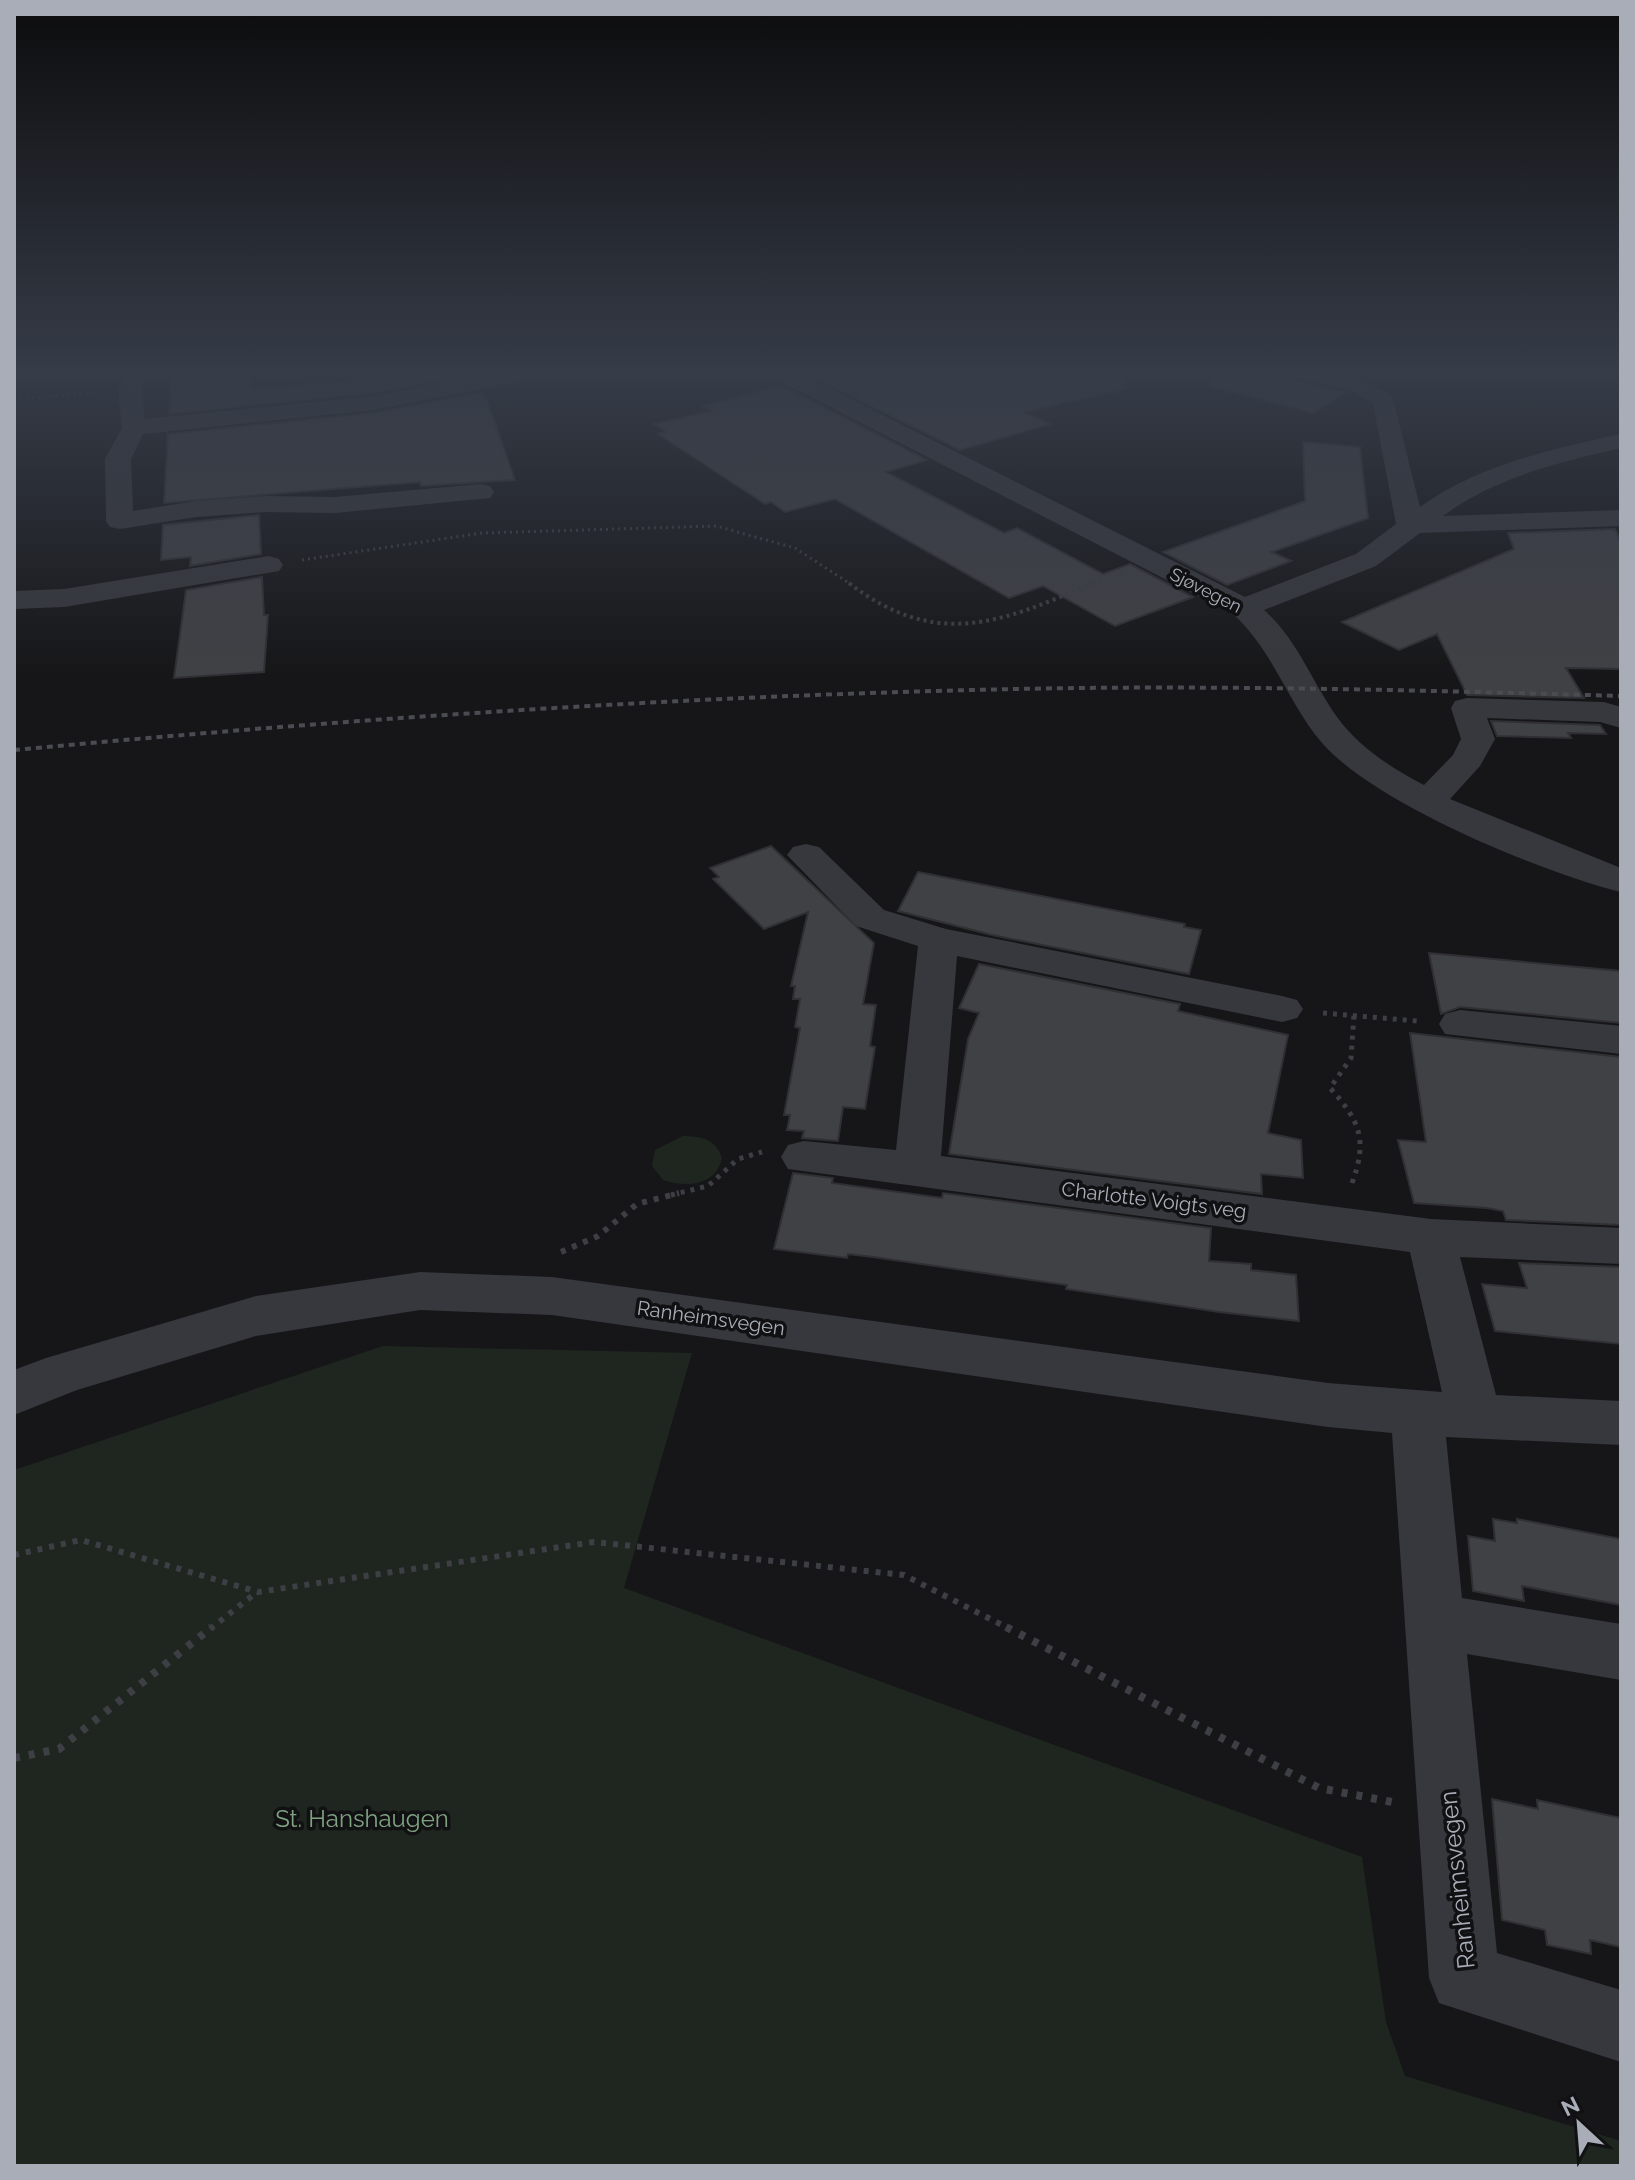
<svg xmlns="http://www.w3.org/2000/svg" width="1635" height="2180" viewBox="0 0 1635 2180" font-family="Raleway,sans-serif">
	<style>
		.green { fill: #1e261f }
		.building { fill: #404145; stroke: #303034; stroke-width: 2 }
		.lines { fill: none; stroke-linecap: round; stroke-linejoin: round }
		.path-far4 { stroke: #3d3f44; stroke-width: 3; stroke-dasharray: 2 4; stroke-linecap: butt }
		.path-far3 { stroke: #3d3f44; stroke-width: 4; stroke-dasharray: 3 4; stroke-linecap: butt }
		.path-far2 { stroke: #3d3f44; stroke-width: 5; stroke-dasharray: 4 6; stroke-linecap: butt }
		.path-far1 { stroke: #3d3f44; stroke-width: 6; stroke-dasharray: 5 7; stroke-linecap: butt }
		.path { stroke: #3d3f44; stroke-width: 8; stroke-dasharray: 6 9; stroke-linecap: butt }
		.minor { fill: #37383d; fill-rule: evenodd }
		.rail { stroke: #4a4c52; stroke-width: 4; stroke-dasharray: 6 5; stroke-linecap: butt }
		.labels { text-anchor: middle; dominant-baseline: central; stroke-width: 7; stroke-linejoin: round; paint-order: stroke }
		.far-street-label { font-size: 18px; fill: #a8adb8; stroke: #111113 }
		.street-label { font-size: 20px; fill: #a8adb8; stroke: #111113 }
		.near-park-label { font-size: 24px; fill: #7fa381; stroke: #111113 }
		.near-street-label { font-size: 24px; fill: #a8adb8; stroke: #111113 }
	</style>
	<rect width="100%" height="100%" fill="#161618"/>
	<path class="green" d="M 683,1136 C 701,1136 716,1139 722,1158 C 716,1186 686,1188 663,1180 L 652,1166 L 655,1150 Z
		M 383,1346 L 692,1353 L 624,1588 L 1362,1857 L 1386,2022 L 1405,2076 L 1621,2141 L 1621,2166 L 14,2166 L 14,1470 Z"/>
	<path class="building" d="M 171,373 L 251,373 L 252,389 L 357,381 L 400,373 L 455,373 L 459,376 L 373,393 L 169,414 Z
		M 833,373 L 1123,373 L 1125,389 L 1024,412 L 1050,424 L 960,450 L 815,378 Z
		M 1211,373 L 1291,373 L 1296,381 L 1346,392 L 1313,413 L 1209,386 Z
		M 782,386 L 927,460 L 886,472 L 1004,533 L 1017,528 L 1103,574 L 1130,564 L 1193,597 L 1115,626 L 1043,586 L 1009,598 L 835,499 L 785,512 L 771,502 L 765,504 L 658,434 L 666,432 L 654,424 L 712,411 L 703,406 Z
		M 479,393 L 486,398 L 515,480 L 421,486 L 420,482 L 164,503 L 168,434 L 373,413 Z
		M 1303,442 L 1360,447 L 1368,518 L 1272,552 L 1291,561 L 1227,585 L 1163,552 L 1305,501 Z
		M 259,515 L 261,554 L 190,566 L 191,557 L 161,560 L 163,525 Z
		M 1615,529 L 1621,541 L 1621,669 L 1566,668 L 1584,698 L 1467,695 L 1437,634 L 1399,650 L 1342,622 L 1514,549 L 1508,533 Z
		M 262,577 L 264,615 L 268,615 L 264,672 L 174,678 L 186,590 Z
		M 1491,721 L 1600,725 L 1606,734 L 1568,733 L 1571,738 L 1497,736 Z
		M 771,846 L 874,943 L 863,1004 L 876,1005 L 870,1046 L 875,1047 L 865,1109 L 843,1107 L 838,1141 L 802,1138 L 804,1131 L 787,1130 L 790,1115 L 784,1115 L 800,1028 L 795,1027 L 800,999 L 793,999 L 795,986 L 791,986 L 808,912 L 764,929 L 713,879 L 719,877 L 710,868 Z
		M 918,872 L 1185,924 L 1184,927 L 1201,930 L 1189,974 L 992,935 L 898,911 Z
		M 1429,953 L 1621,971 L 1621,1023 L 1460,1007 L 1441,1014 Z
		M 979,964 L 1180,1004 L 1178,1011 L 1288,1035 L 1268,1133 L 1301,1140 L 1303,1178 L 1261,1174 L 1262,1194 L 949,1154 L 968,1039 L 979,1013 L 959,1008 Z
		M 1410,1033 L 1621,1057 L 1621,1225 L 1506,1220 L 1503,1211 L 1487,1208 L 1414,1203 L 1398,1140 L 1426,1142 Z
		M 793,1173 L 833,1178 L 832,1183 L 942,1198 L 943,1193 L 1211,1228 L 1209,1261 L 1251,1264 L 1251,1270 L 1296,1275 L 1299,1321 L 1219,1312 L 1066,1289 L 1067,1285 L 873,1257 L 848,1254 L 847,1258 L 774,1249 Z
		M 1519,1263 L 1621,1267 L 1621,1344 L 1495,1331 L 1482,1284 L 1527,1288 Z
		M 1493,1519 L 1517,1523 L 1517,1519 L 1621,1539 L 1621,1605 L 1522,1586 L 1524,1601 L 1473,1591 L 1468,1536 L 1495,1541 Z
		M 1492,1799 L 1538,1809 L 1537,1800 L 1621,1818 L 1621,1947 L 1590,1940 L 1591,1954 L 1547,1945 L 1545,1930 L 1502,1920 Z"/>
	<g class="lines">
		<path class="path-far4" d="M 14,399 L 93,393
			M 302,560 L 482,533 L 716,526 L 795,548 L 852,585
			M 1088,585 L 1105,578"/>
		<path class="path-far3" d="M 849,583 C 936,650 1001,623 1093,583"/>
		<path class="path-far2" d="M 1323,1013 L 1417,1021
			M 1352,1183 C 1368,1140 1360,1121 1330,1088 L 1351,1058 L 1354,1015
			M 671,1195 L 708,1186 L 738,1159 L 762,1152"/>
		<path class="path-far1" d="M 561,1252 L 598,1236 L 637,1204 L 679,1193
			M 14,1555 L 81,1540 L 258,1592 L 594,1542 L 904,1575 L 1010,1629
			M 210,1629 L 257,1592"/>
		<path class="path" d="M 1006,1627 L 1319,1788 L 1392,1802
			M 14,1758 L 59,1749 L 212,1627"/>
		<path class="minor" d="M 126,373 L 148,373 L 142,390 L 145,419 L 373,396 L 493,373 L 539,373 L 528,380 L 373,410 L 143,434 L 131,459 L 133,511 L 196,501 L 265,496 L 335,497 L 481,484 L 490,486 L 494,492 L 490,498 L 335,513 L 265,512 L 196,517 L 120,529 L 110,527 L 106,521 L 105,459 L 122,428 L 118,390 Z
			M 771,373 L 799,373 L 1245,597 L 1356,554 L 1396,524 L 1373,403 L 1349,390 L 1297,378 L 1294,373 C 1332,373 1359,377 1392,395 L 1420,507 C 1478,465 1552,449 1621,434 L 1621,448 C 1560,462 1493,478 1443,516 L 1621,510 L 1621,526 L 1420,533 L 1376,566 L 1264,610 C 1297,639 1312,682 1337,717 C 1359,747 1391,768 1424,785 L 1453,755 L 1461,739 L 1451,708 L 1455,701 L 1467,698 L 1604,702 L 1621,707 L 1621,728 L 1600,722 L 1487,718 L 1495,739 L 1480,766 L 1450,799 L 1621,868 L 1621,892 C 1543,873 1376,804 1323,744 C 1288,704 1274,651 1233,614 L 774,378 Z
			M 269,556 L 279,559 L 283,565 L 279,571 L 64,607 L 14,609 L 14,591 L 64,589 Z
			M 806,844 L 819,847 L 884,910 L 946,929 L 1282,996 L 1297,1000 L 1303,1009 L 1297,1018 L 1282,1022 L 957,956 L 941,1156 L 1431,1219 L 1621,1228 L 1621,1264 L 1460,1257 L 1496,1395 L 1621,1401 L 1621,1445 L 1446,1437 L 1462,1598 L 1621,1624 L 1621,1680 L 1467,1654 L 1497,1953 L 1621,1990 L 1621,2062 L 1439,2003 L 1429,1978 L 1392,1433 L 1328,1427 L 552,1315 L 420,1310 L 256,1336 L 77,1390 L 14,1415 L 14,1370 L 46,1358 L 256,1296 L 420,1272 L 552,1277 L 1328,1383 L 1442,1392 L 1410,1252 L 788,1169 L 781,1157 L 788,1145 L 804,1141 L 896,1150 L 918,946 L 856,926 L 787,855 L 793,847 Z
			M 1460,1010 L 1621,1026 L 1621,1054 L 1445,1034 L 1439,1024 L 1445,1014 Z"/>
		<path class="rail" d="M 14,750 C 347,719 680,696 1015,689 C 1217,685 1419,690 1621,696"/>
	</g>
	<linearGradient id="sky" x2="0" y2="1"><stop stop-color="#0c0c0d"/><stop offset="0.55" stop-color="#363c48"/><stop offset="1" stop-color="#363c48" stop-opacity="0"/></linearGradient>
	<rect width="1635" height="678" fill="url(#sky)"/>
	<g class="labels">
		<g class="far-street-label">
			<text transform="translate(1206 590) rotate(27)">Sjøvegen</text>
		</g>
		<g class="street-label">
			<text transform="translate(1154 1200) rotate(7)">Charlotte Voigts veg</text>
			<text transform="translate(711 1318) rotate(8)">Ranheimsvegen</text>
		</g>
		<g class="near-park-label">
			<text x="362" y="1818">St. Hanshaugen</text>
		</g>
		<g class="near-street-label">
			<text transform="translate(1457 1880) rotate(-96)">Ranheimsvegen</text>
		</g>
	</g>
	<rect width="1635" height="2180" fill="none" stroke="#a8adb8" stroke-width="32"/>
	<g transform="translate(1579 2124) rotate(334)" stroke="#111113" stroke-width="6" paint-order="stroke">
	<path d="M0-6L14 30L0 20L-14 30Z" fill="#a8adb8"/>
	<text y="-12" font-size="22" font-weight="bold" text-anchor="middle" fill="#a8adb8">N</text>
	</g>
</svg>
